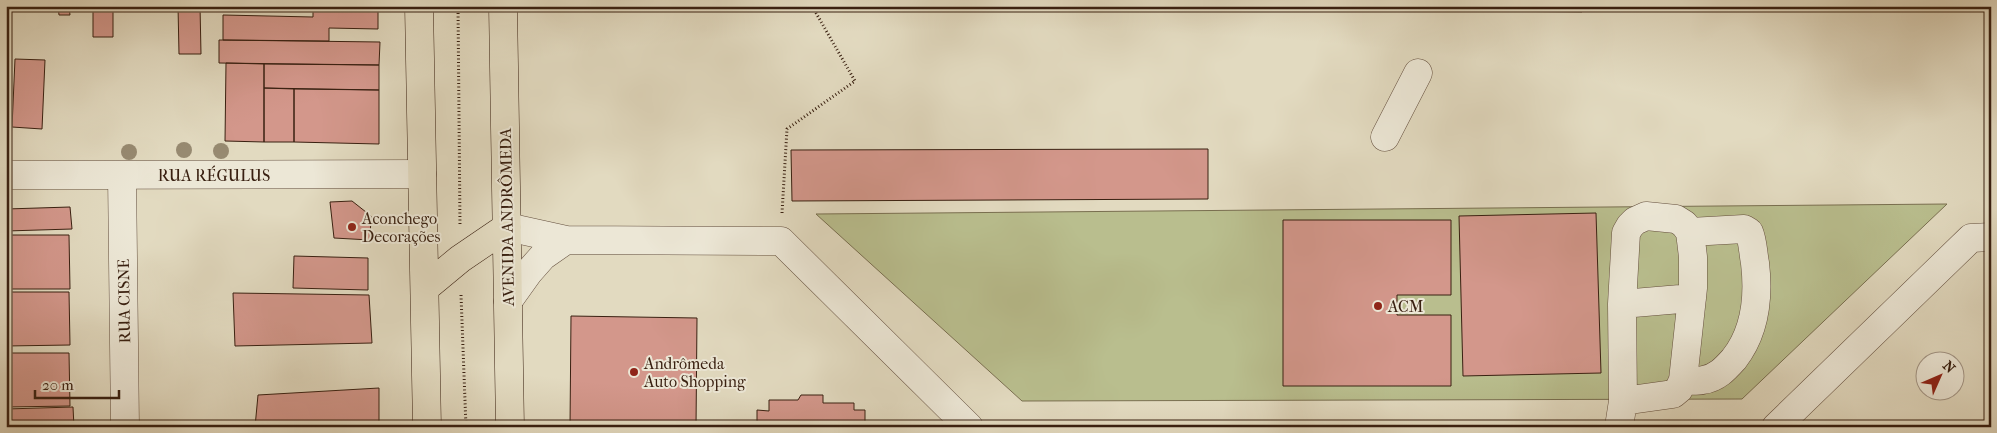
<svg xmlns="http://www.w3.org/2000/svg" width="1997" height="433" viewBox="0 0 1997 433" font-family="'IM FELL French Canon',serif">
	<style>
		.green { fill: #b9be8e; stroke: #796f50 }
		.building { fill: #d3978b; stroke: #392011 }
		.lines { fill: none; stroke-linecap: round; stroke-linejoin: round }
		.minor-casing { stroke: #634e3d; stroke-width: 29 }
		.major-casing { stroke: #392011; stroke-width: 29 }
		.path { stroke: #392011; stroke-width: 3; stroke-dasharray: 1 2.5; stroke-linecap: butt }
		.minor { stroke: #ece7d6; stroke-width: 28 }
		.major { stroke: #e2dac0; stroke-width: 28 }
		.tree { fill: #978a71 }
		.poi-dot { fill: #8f2418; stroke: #ece7d6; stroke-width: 2 }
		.labels { text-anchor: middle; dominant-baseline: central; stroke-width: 4; stroke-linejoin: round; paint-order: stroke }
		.street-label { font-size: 16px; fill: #392011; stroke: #ece7d6 }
		.poi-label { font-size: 16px; fill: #392011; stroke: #ece7d6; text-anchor: start }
	</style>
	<rect width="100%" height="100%" fill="#e2dac0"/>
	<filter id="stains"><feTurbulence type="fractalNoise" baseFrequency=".004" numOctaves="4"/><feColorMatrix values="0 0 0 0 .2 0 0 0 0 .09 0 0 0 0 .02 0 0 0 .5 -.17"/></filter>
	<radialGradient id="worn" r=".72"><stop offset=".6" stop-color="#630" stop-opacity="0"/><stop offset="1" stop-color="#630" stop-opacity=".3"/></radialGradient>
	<path class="green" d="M 1947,204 L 1742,399 L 1022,401 L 816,214 Z"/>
	<path class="building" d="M 58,6 L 69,6 L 70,15 L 59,15 Z
		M 93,6 L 113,6 L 113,37 L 93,37 Z
		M 178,6 L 200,6 L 201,54 L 179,54 Z
		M 313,6 L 378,6 L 378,29 L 329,28 L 329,41 L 223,40 L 223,15 L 313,17 Z
		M 1215,6 L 1582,6 L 1582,12 L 1215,8 Z
		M 219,40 L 380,42 L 379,65 L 219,63 Z
		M 6,44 L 9,45 L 7,127 L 6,127 Z
		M 15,59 L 45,60 L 42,129 L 12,127 Z
		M 226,63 L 264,64 L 264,142 L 225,141 Z
		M 264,64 L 379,65 L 379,90 L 264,88 Z
		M 264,88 L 294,89 L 294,142 L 264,142 Z
		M 294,89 L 379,90 L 379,144 L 294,142 Z
		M 1208,149 L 1208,199 L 792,201 L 791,150 Z
		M 352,201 L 371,216 L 370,240 L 334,238 L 330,202 Z
		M 70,207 L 72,229 L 6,231 L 6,209 Z
		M 1596,213 L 1601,373 L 1463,376 L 1459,216 Z
		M 1283,220 L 1451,220 L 1451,295 L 1397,295 L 1397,315 L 1451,315 L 1451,386 L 1283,386 Z
		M 6,235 L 69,235 L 70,289 L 6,289 Z
		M 294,256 L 368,258 L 368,290 L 293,288 Z
		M 6,292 L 69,292 L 70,345 L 6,346 Z
		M 233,293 L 369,295 L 372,343 L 235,346 Z
		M 571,316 L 697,318 L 696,427 L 570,427 Z
		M 6,353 L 69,353 L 70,406 L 6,407 Z
		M 379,388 L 379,427 L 255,427 L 258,395 Z
		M 801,395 L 823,395 L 823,403 L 854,403 L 854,410 L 865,410 L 865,427 L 757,427 L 757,410 L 769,411 L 769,400 L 798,400 Z
		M 73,407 L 74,427 L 6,427 L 6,409 Z"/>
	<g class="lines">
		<g class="minor-casing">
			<path id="minor" d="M 1385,137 L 1418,73
				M 6,175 L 422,174
				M 122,175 L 125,427
				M 507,227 L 566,240 L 543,256 L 528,273 L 508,301
				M 566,240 L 781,241 L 969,427
				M 1622,304 L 1692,298
				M 1683,380 C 1690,380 1697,382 1703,380 C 1717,378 1725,369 1734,359 C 1756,331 1759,297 1755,263 C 1753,253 1753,241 1749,232 L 1744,229 L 1690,232
				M 1619,427 L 1623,401 L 1622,304 L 1626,233 L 1630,226 L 1635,221 L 1646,216 L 1676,219 L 1684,224 L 1690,232 L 1693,257 L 1693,288 L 1683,380 L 1679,389 L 1673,394 L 1623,401
				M 1776,427 L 1971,238 L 1991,237"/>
		</g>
		<g class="major-casing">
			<path id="major" d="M 419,6 L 427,427
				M 503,6 L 510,427
				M 425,288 L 460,259 L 507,227"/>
		</g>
		<path class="path" d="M 458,6 L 460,226
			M 782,213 L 787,129 L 855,81 L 812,6
			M 461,295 L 466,427"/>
		<use href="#minor" class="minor"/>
		<use href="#major" class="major"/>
	</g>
	<g class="tree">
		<circle cx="184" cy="150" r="8"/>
		<circle cx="221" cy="151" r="8"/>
		<circle cx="129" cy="152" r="8"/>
	</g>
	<g class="poi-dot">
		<circle cx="352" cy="227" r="5"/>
		<circle cx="1378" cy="306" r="5"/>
		<circle cx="634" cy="372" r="5"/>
	</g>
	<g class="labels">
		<g class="street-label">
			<text x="214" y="175">RUA RÉGULUS</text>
			<text transform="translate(507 217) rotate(-91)">AVENIDA ANDRÔMEDA</text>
			<text transform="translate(124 301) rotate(-91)">RUA CISNE</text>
		</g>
		<g class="poi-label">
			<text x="362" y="218">Aconchego<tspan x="362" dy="18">Decorações</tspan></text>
			<text x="1388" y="306">ACM</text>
			<text x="644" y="363">Andrômeda<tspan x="644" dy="18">Auto Shopping</tspan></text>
		</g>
	</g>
	<rect width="1997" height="433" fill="none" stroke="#e2dac0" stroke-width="25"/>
	<rect x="8" y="8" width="1982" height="418" fill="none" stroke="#392011" stroke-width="2.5"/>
	<rect x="12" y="12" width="1972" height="408" fill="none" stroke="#392011"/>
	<g transform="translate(1940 376) rotate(45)"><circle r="24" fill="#ece7d6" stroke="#a49787"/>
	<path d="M0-4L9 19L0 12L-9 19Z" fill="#8f2418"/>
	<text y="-8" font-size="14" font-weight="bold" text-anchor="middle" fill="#392011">N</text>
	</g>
	<path d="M35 390v8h84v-8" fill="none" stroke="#392011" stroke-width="2.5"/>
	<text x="42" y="390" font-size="15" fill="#392011" stroke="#ece7d6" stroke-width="4" paint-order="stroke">20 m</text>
	<rect width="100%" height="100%" filter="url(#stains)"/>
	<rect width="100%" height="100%" fill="url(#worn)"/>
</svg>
